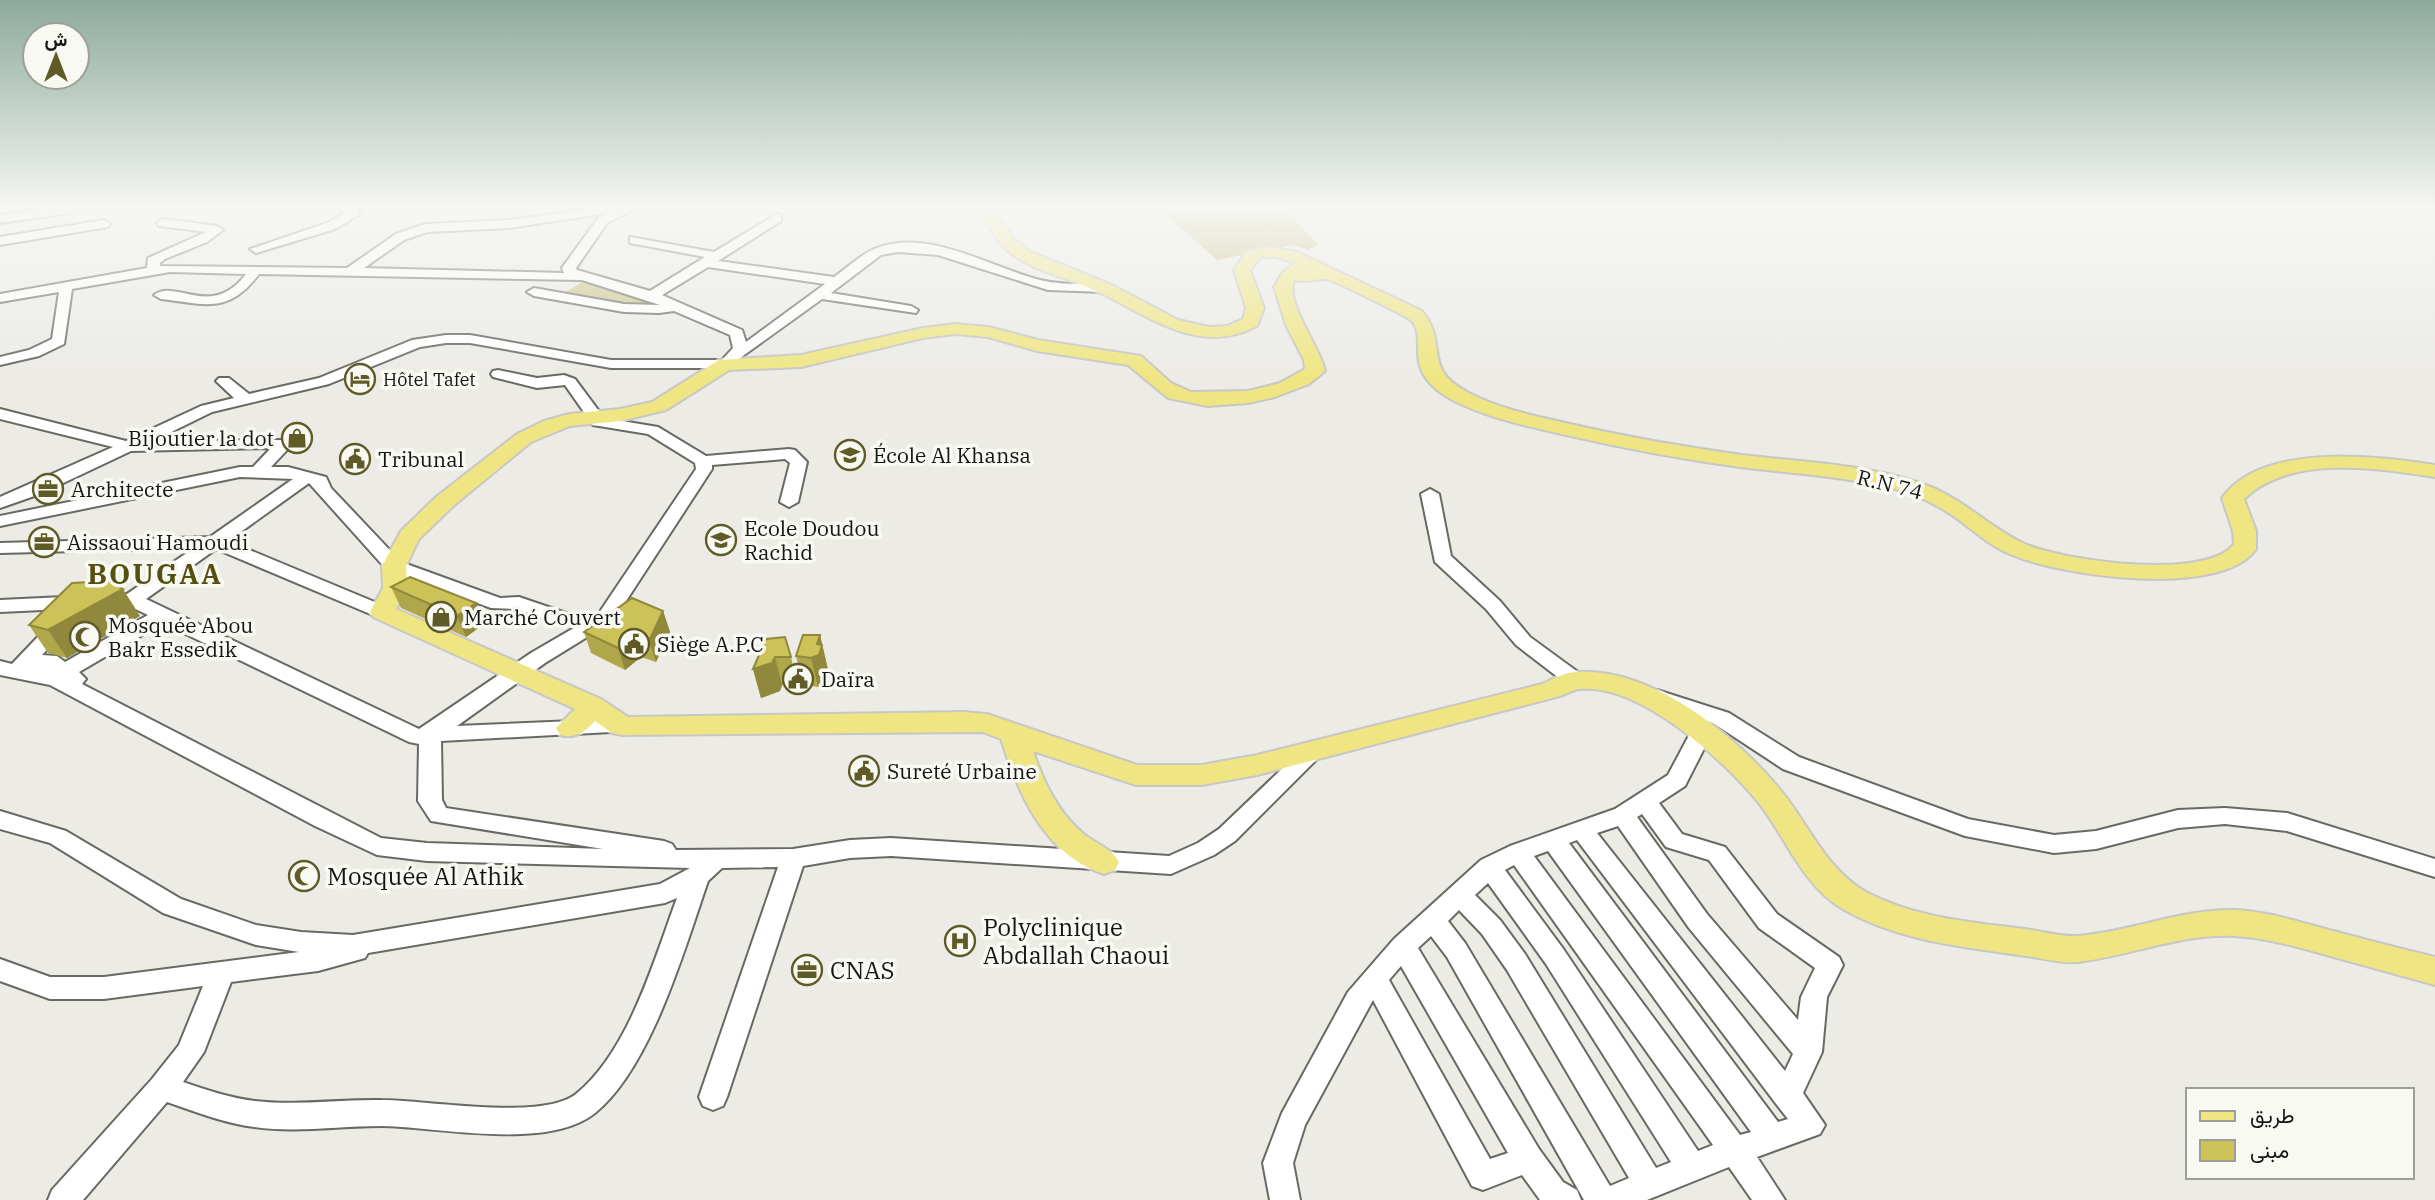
<svg xmlns="http://www.w3.org/2000/svg" width="2435" height="1200" viewBox="0 0 2435 1200" font-family="'IBM Plex Serif',Vazirmatn,serif">
	<style>
		.green { fill: #c9c384 }
		.lines { fill: none; stroke-linecap: round; stroke-linejoin: round }
		.minor-casing { stroke: #696964; stroke-width: 4 }
		.major-casing { stroke: #c7c7c6; stroke-width: 4 }
		.minor { fill: #fff; fill-rule: evenodd }
		.major { fill: #efe683; fill-rule: evenodd }
		.wall { fill: #b0a74b }
		.shaded-wall { fill: #90883d }
		.building { fill: #cdc257; stroke: #90883d; stroke-width: 2 }
		.labels { text-anchor: middle; dominant-baseline: central; stroke-width: 7; stroke-linejoin: round; paint-order: stroke }
		.far-poi-label { font-size: 18px; fill: #151513; stroke: #f9f9f3; text-anchor: start }
		.poi-label { font-size: 21px; fill: #151513; stroke: #f9f9f3; text-anchor: start }
		.street-label { font-size: 21px; fill: #151513; stroke: #f9f9f3 }
		.near-poi-label { font-size: 24px; fill: #151513; stroke: #f9f9f3; text-anchor: start }
		.district-label { font-size: 28px; font-weight: bold; letter-spacing: 2px; fill: #554f10; stroke: #f9f9f3 }
	</style>
	<rect width="100%" height="100%" fill="#ecebe6"/>
	<path class="green" d="M 1228,211 L 1290,214 L 1318,245 L 1308,250 L 1293,245 L 1217,260 L 1165,214 Z
		M 582,282 L 662,304 L 652,309 L 564,293 Z"/>
	<g class="lines">
		<g class="minor-casing">
			<path id="minor" d="M 46,209 L 76,209 L 70,213 L 0,223 L 0,215 Z
				M 340,209 L 356,209 L 360,214 L 335,229 L 256,253 L 250,249 L 327,223 L 346,213 Z
				M 590,209 L 634,209 L 607,223 L 576,268 L 577,270 L 650,291 L 705,257 L 630,243 L 630,237 L 714,252 L 777,214 L 781,215 L 781,221 L 718,261 L 834,277 C 846,269 860,255 874,249 C 928,227 989,267 1040,280 C 1061,285 1084,284 1105,284 L 1112,288 L 1105,292 L 1048,290 L 938,255 L 898,252 L 881,255 L 831,293 L 911,306 L 918,310 L 916,313 L 822,299 L 726,368 L 611,368 L 470,343 L 446,343 L 420,347 L 329,384 L 212,412 L 153,441 L 285,440 L 287,450 L 271,467 L 288,467 L 326,477 L 331,488 L 401,562 L 500,598 L 519,597 L 566,613 L 599,613 L 696,469 L 695,463 L 648,434 L 593,425 L 565,385 L 537,388 L 493,377 L 491,374 L 493,371 L 498,370 L 537,378 L 564,375 L 575,379 L 604,418 L 658,427 L 706,456 L 789,449 L 795,450 L 807,462 L 798,502 L 789,507 L 780,502 L 790,463 L 785,459 L 712,465 L 712,469 L 613,621 L 545,663 L 457,726 L 622,719 L 630,721 L 633,726 L 630,731 L 441,741 L 442,800 L 446,808 L 664,841 L 672,844 L 676,850 L 793,849 L 850,840 L 891,838 L 1169,856 L 1198,843 L 1219,829 L 1308,744 L 1316,741 L 1324,744 L 1327,749 L 1235,841 L 1214,855 L 1171,874 L 891,856 L 850,858 L 803,866 L 727,1097 L 723,1106 L 713,1110 L 703,1106 L 699,1097 L 778,867 L 722,868 L 708,881 C 685,947 651,1068 595,1113 C 548,1151 439,1127 382,1126 C 339,1126 296,1133 254,1127 C 224,1123 196,1112 167,1102 L 83,1200 L 48,1200 L 52,1190 L 152,1079 L 179,1045 L 203,986 L 104,999 L 50,999 L 0,981 L 0,959 L 50,977 L 104,977 L 299,952 L 256,945 L 163,913 L 50,843 L 0,829 L 0,811 L 66,831 L 181,899 L 256,925 L 301,932 L 353,935 L 660,884 L 690,868 L 427,861 L 377,855 L 315,826 L 50,685 L 0,675 L 0,661 L 12,664 L 53,621 L 67,621 L 70,625 L 42,655 L 57,656 L 65,662 L 148,615 L 129,606 L 0,612 L 0,600 L 127,594 L 194,548 L 0,553 L 0,543 L 210,537 L 293,479 L 240,477 L 0,526 L 0,516 L 240,467 L 253,467 L 271,448 L 131,451 L 40,494 L 0,508 L 0,497 L 113,447 L 0,419 L 0,409 L 126,441 L 201,406 L 234,398 L 216,381 L 219,378 L 229,378 L 249,394 L 319,378 L 412,340 L 446,335 L 470,335 L 611,360 L 722,360 L 733,348 L 730,335 L 674,311 L 659,313 L 624,312 L 534,296 L 527,292 L 534,288 L 624,304 L 660,305 L 582,280 L 259,274 C 228,315 206,304 161,299 L 154,295 C 175,278 212,320 246,274 L 170,272 L 72,289 L 64,344 L 39,356 L 0,365 L 0,357 L 29,350 L 52,339 L 59,292 L 0,302 L 0,294 L 147,268 L 148,258 L 206,232 L 159,226 L 157,223 L 163,219 L 217,226 L 223,230 L 207,242 L 165,259 L 160,263 L 160,266 L 347,268 L 396,234 L 425,224 L 509,220 ZM 608,213 L 599,217 L 562,268 L 564,273 L 364,268 L 404,240 L 427,232 L 509,228 ZM 708,267 L 825,284 L 746,342 L 742,330 L 662,295 ZM 309,483 L 387,570 L 491,608 L 517,609 L 557,623 L 579,625 L 531,653 L 419,729 L 146,599 L 216,549 L 375,616 L 389,616 L 392,612 L 389,608 L 228,541 ZM 163,623 L 409,742 L 419,744 L 418,801 L 431,821 L 603,849 L 427,843 L 381,838 L 82,684 L 86,679 L 79,672 ZM 677,898 C 654,960 629,1051 576,1094 C 542,1121 427,1100 382,1100 C 340,1099 297,1106 255,1101 C 230,1098 207,1090 183,1082 L 204,1052 L 231,982 L 318,971 L 365,958 L 368,953 L 665,903 Z
				M 104,220 L 110,224 L 108,227 L 0,245 L 0,237 Z
				M 1430,489 L 1439,494 L 1451,556 L 1500,601 L 1530,637 L 1582,675 L 1585,680 L 1582,685 L 1568,685 L 1516,645 L 1486,609 L 1435,562 L 1421,494 Z
				M 1657,690 L 1729,713 L 1799,757 L 1968,819 L 2054,835 L 2096,831 L 2178,810 L 2225,808 L 2287,813 L 2435,859 L 2435,877 L 2287,831 L 2225,824 L 2178,828 L 2096,849 L 2054,853 L 1965,836 L 1783,769 L 1713,723 L 1650,702 L 1646,697 L 1650,692 Z
				M 1702,724 L 1710,726 L 1713,731 L 1688,780 L 1685,786 L 1659,803 L 1682,834 L 1725,847 L 1777,914 L 1839,957 L 1843,965 L 1827,997 L 1822,1052 L 1803,1093 L 1825,1125 L 1820,1134 L 1757,1157 L 1785,1200 L 1752,1200 L 1729,1167 L 1647,1200 L 1584,1200 L 1447,957 L 1431,936 L 1418,948 L 1539,1149 L 1563,1182 L 1577,1190 L 1581,1200 L 1540,1200 L 1522,1175 L 1483,1190 L 1472,1186 L 1373,1000 L 1305,1125 L 1293,1163 L 1300,1200 L 1270,1200 L 1263,1163 L 1282,1113 L 1348,992 L 1394,939 L 1481,860 L 1510,846 L 1615,809 L 1668,775 L 1694,726 ZM 1642,814 L 1666,847 L 1709,860 L 1759,928 L 1815,968 L 1801,997 L 1798,1020 L 1707,914 L 1637,817 ZM 1618,826 L 1689,928 L 1793,1054 L 1785,1071 L 1597,833 ZM 1577,840 L 1777,1105 L 1788,1119 L 1778,1122 L 1569,843 ZM 1548,851 L 1751,1132 L 1740,1135 L 1534,856 ZM 1514,865 L 1713,1145 L 1698,1151 L 1564,950 L 1505,870 ZM 1488,883 L 1546,964 L 1671,1162 L 1656,1168 L 1525,954 L 1500,920 L 1475,895 ZM 1459,910 L 1482,934 L 1507,970 L 1629,1178 L 1610,1186 L 1465,943 L 1448,921 ZM 1401,966 L 1508,1153 L 1490,1159 L 1389,980 Z"/>
		</g>
		<g class="major-casing">
			<path id="major" d="M 977,209 L 992,209 L 1014,239 L 1029,251 L 1112,285 L 1178,320 L 1209,327 L 1227,326 L 1243,319 L 1246,308 L 1234,270 L 1246,252 L 1268,247 L 1297,252 L 1422,311 C 1450,345 1420,368 1469,393 C 1500,409 1535,416 1570,424 C 1627,437 1684,447 1742,455 C 1802,462 1863,464 1920,483 C 1961,496 1988,527 2025,544 C 2064,561 2207,581 2234,544 L 2233,531 L 2222,498 C 2261,442 2377,456 2435,465 L 2435,477 C 2376,468 2291,454 2244,499 L 2256,531 L 2256,549 C 2221,599 2059,576 2010,554 C 1988,545 1971,528 1952,515 C 1931,501 1908,491 1883,486 C 1836,476 1788,473 1740,467 C 1681,459 1623,448 1566,435 C 1531,427 1496,420 1463,405 C 1440,395 1418,380 1418,352 C 1418,342 1419,330 1412,321 C 1407,316 1331,279 1326,279 C 1314,279 1307,283 1294,280 C 1285,304 1320,346 1325,371 L 1309,384 L 1275,397 L 1248,403 L 1208,406 L 1168,398 L 1128,365 L 1037,351 L 988,337 L 955,334 L 923,338 L 801,367 L 729,370 L 666,410 L 620,421 L 570,426 L 531,442 L 452,507 L 419,539 L 406,566 L 407,588 L 396,609 L 601,699 L 628,717 L 964,712 L 987,714 L 1137,765 L 1202,765 L 1257,755 L 1542,684 C 1553,679 1565,672 1577,672 C 1652,668 1732,733 1778,787 C 1807,821 1825,869 1866,892 C 1915,918 1971,922 2025,929 C 2041,931 2061,937 2077,936 C 2130,932 2181,909 2234,910 C 2264,911 2293,920 2322,928 C 2360,938 2397,948 2435,957 L 2435,985 C 2398,975 2360,964 2323,954 C 2294,946 2265,938 2235,936 C 2182,933 2130,956 2078,962 C 2062,964 2042,958 2026,956 C 1964,947 1898,941 1843,909 C 1802,885 1786,837 1758,802 C 1723,759 1639,683 1580,689 C 1574,689 1567,694 1560,696 L 1257,775 L 1202,785 L 1136,785 L 1033,751 C 1044,783 1058,813 1085,835 C 1097,844 1112,849 1119,862 L 1115,870 L 1104,874 C 1044,855 1018,793 1001,739 L 983,732 L 622,735 L 612,733 L 595,721 C 585,732 575,739 560,735 L 556,728 L 575,709 L 373,617 L 370,612 L 383,588 L 382,566 L 401,531 L 436,497 L 517,434 L 544,421 L 569,414 L 620,409 L 652,402 L 719,360 L 801,355 L 923,328 L 955,324 L 989,327 L 1038,340 L 1141,356 L 1171,383 L 1191,392 L 1248,391 L 1280,383 L 1305,369 L 1304,360 L 1286,325 L 1274,287 L 1283,272 L 1295,263 L 1276,257 L 1261,257 L 1250,270 L 1264,308 L 1257,326 C 1194,359 1143,310 1087,287 C 1061,276 1032,270 1009,252 C 996,241 986,222 977,209 Z"/>
		</g>
		<use href="#minor" class="minor"/>
		<use href="#major" class="major"/>
	</g>
	<path class="wall" d="M 391,587 L 476,603 L 484,624 L 466,637 L 401,608 Z
		M 663,611 L 670,632 L 656,662 L 641,657 L 625,670 L 591,653 L 584,632 Z
		M 140,616 L 67,658 L 48,653 L 29,625 Z
		M 820,635 L 829,674 L 826,684 L 818,687 L 803,685 L 796,656 Z
		M 766,639 L 791,657 L 798,686 L 782,685 L 780,691 L 761,698 L 753,669 Z"/>
	<path class="shaded-wall" d="M 123,589 L 140,616 L 67,658 L 48,630 Z
		M 476,603 L 484,624 L 466,637 L 457,616 Z
		M 663,611 L 670,632 L 656,662 L 649,641 Z
		M 820,635 L 829,674 L 826,684 L 818,687 L 811,658 Z
		M 634,636 L 641,657 L 625,670 L 618,648 Z
		M 775,657 L 782,685 L 780,691 L 761,698 L 753,669 Z"/>
	<path class="building" d="M 410,577 L 476,603 L 457,616 L 391,587 Z
		M 108,581 L 123,589 L 48,630 L 29,625 L 72,583 Z
		M 632,598 L 663,611 L 649,641 L 634,636 L 618,648 L 584,632 Z
		M 803,635 L 820,635 L 817,644 L 822,645 L 819,655 L 811,658 L 796,656 Z
		M 785,637 L 791,657 L 775,657 L 772,663 L 753,669 L 766,639 Z"/>
	<linearGradient id="sky" x2="0" y2="1"><stop stop-color="#8daa9b"/><stop offset="0.55" stop-color="#f6f6f4"/><stop offset="1" stop-color="#f6f6f4" stop-opacity="0"/></linearGradient>
	<rect width="2435" height="377" fill="url(#sky)"/>
	<defs>
		<g id="hotel-ring" transform="scale(1.575)"><circle r="9.5" fill="#f9f9f3" stroke="#5f5a26" stroke-width="1.5"/><path d="M-6-4.5h1.5V1H6V5H4.5V3h-9V5H-6ZM-4 0a1.8 1.8 0 1 1 3.6 0ZM.5 0V-2.5h3Q6-2.5 6 0Z" fill="#5f5a26"/></g>
		<g id="shop-ring" transform="scale(1.575)"><circle r="9.5" fill="#f9f9f3" stroke="#5f5a26" stroke-width="1.5"/><path d="M-5-2.5h2.3a2.7 3.5 0 0 1 5.4 0H5L5.5 6h-11ZM-1.5-2.5h3a1.5 2.3 0 0 0-3 0Z" fill="#5f5a26"/></g>
		<g id="school-ring" transform="scale(1.575)"><circle r="9.5" fill="#f9f9f3" stroke="#5f5a26" stroke-width="1.5"/><path d="M0-5L7-2L0 1L-7-2ZM-4 1L0 2.5L4 1V4Q0 6-4 4Z" fill="#5f5a26"/></g>
		<g id="civic-ring" transform="scale(1.575)"><circle r="9.5" fill="#f9f9f3" stroke="#5f5a26" stroke-width="1.5"/><path d="M-.6-6.5H3V-4.5H.6V-3L4-1V1h2V6H-6V1h2V-1L-.6-3ZM-1.2 2.5V6h2.4V2.5Z" fill="#5f5a26"/></g>
		<g id="office-ring" transform="scale(1.575)"><circle r="9.5" fill="#f9f9f3" stroke="#5f5a26" stroke-width="1.5"/><path d="M-6-3h4V-5.5h4V-3h4V5H-6ZM-1-4.5V-3h2v-1.5ZM-6 0V1H6V0Z" fill="#5f5a26"/></g>
		<g id="mosque-ring" transform="scale(1.575)"><circle r="9.5" fill="#f9f9f3" stroke="#5f5a26" stroke-width="1.5"/><path d="M3.5-4.9A6 6 0 1 0 3.5 4.9A5 5 0 1 1 3.5-4.9Z" fill="#5f5a26"/></g>
		<g id="hospital-ring" transform="scale(1.575)"><circle r="9.5" fill="#f9f9f3" stroke="#5f5a26" stroke-width="1.5"/><path d="M-5-5h3v3.5h4V-5h3V5h-3V1.5h-4V5h-3Z" fill="#5f5a26"/></g>
	</defs>
	<g fill-rule="evenodd">
		<use href="#hotel-ring" x="360" y="379"/>
		<use href="#shop-ring" x="297" y="438"/>
		<use href="#school-ring" x="850" y="455"/>
		<use href="#civic-ring" x="355" y="459"/>
		<use href="#office-ring" x="48" y="489"/>
		<use href="#school-ring" x="721" y="540"/>
		<use href="#office-ring" x="44" y="542"/>
		<use href="#shop-ring" x="441" y="617"/>
		<use href="#mosque-ring" x="85" y="637"/>
		<use href="#civic-ring" x="634" y="644"/>
		<use href="#civic-ring" x="798" y="679"/>
		<use href="#civic-ring" x="864" y="771"/>
		<use href="#mosque-ring" x="304" y="876"/>
		<use href="#hospital-ring" x="960" y="941"/>
		<use href="#office-ring" x="807" y="970"/>
	</g>
	<g class="labels">
		<g class="far-poi-label">
			<text x="383" y="379">Hôtel Tafet</text>
		</g>
		<g class="poi-label">
			<text x="274" y="438" text-anchor="end">Bijoutier la dot</text>
			<text x="873" y="455">École Al Khansa</text>
			<text x="378" y="459">Tribunal</text>
			<text x="71" y="489">Architecte</text>
			<text x="744" y="528">Ecole Doudou<tspan x="744" dy="24">Rachid</tspan></text>
			<text x="67" y="542">Aissaoui Hamoudi</text>
			<text x="464" y="617">Marché Couvert</text>
			<text x="108" y="625">Mosquée Abou<tspan x="108" dy="24">Bakr Essedik</tspan></text>
			<text x="657" y="644">Siège A.P.C</text>
			<text x="821" y="679">Daïra</text>
			<text x="887" y="771">Sureté Urbaine</text>
		</g>
		<g class="street-label">
			<text transform="translate(1890 484) rotate(14)">R.N 74</text>
		</g>
		<g class="near-poi-label">
			<text x="327" y="876">Mosquée Al Athik</text>
			<text x="983" y="927">Polyclinique<tspan x="983" dy="28">Abdallah Chaoui</tspan></text>
			<text x="830" y="970">CNAS</text>
		</g>
		<g class="district-label">
			<text x="155" y="573">BOUGAA</text>
		</g>
	</g>
	<rect x="2186" y="1088" width="228" height="91" fill="#f9f9f3" stroke="#9e9e99" stroke-width="2"/>
	<rect x="2200" y="1111" width="35" height="10" fill="#efe683" stroke="#9e9e99" stroke-width="2"/>
	<text x="2250" y="1123" font-size="21" fill="#151513">طريق</text>
	<rect x="2200" y="1140" width="35" height="21" fill="#cdc257" stroke="#9e9e99" stroke-width="2"/>
	<text x="2250" y="1158" font-size="21" fill="#151513">مبنى</text>
	<g transform="translate(56 56)"><circle r="33" fill="#f9f9f3" stroke="#9e9e99" stroke-width="2"/>
	<path d="M0-5L12 26L0 18L-12 26Z" fill="#5f5a26"/>
	<text y="-10" font-size="19" font-weight="bold" text-anchor="middle" fill="#151513">ش</text>
	</g>
</svg>
